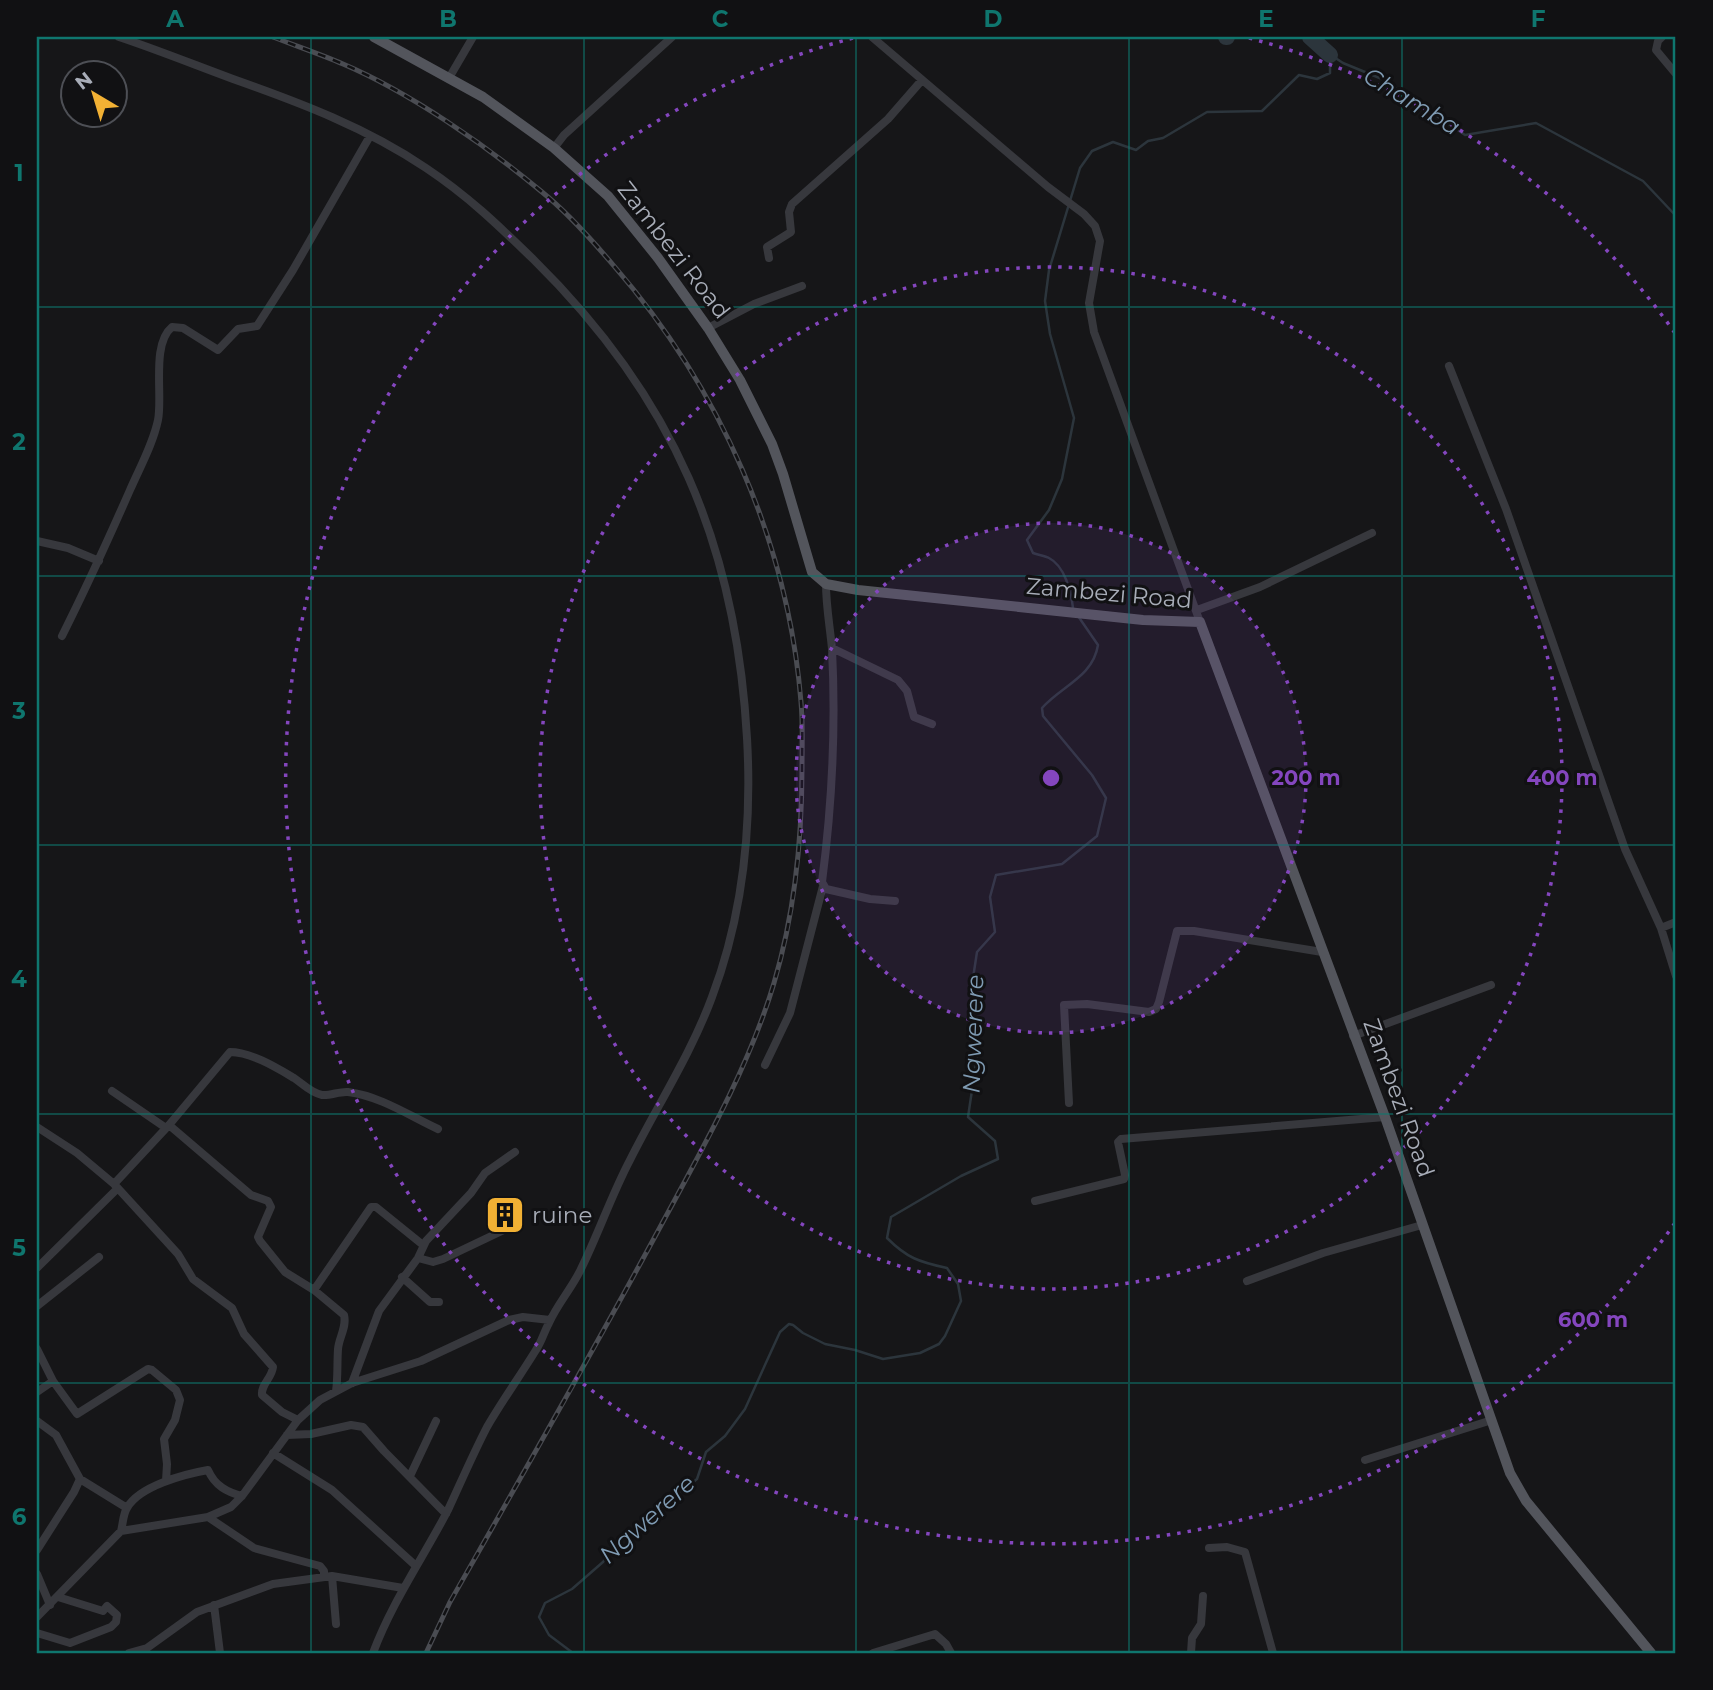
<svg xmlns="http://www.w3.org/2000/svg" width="1713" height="1690" viewBox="0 0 1713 1690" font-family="Montserrat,sans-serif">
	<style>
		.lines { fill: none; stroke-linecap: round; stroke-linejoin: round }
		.stream { stroke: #2c353c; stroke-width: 2.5 }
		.river { stroke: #2c353c; stroke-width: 16 }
		.minor { stroke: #37383d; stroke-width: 8 }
		.major { stroke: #53555c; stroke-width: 10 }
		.rail-casing { stroke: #4a4c52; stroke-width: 5 }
		.rail { stroke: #111113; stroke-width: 2.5; stroke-dasharray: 8; stroke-linecap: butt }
		.grid { fill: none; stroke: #0f766e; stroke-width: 2; stroke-opacity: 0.55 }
		.ring { fill: none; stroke: #8446be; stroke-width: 3.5; stroke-dasharray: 3.5 7 }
		.labels { text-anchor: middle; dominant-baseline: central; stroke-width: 6; stroke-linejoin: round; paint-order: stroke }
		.street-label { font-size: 23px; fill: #a8adb8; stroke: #111113 }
		.poi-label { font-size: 23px; fill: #a8adb8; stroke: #111113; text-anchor: start }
		.water-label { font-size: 24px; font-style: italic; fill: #7f9bb3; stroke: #111113 }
		.centre { fill: #8446be; stroke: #111113; stroke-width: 3.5 }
		.ring-label { font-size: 21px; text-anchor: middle; font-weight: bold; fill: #8446be; stroke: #111113; stroke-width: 6; stroke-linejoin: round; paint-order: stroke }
		.neatline { fill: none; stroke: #0f766e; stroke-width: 2.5 }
		.grid-label { font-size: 23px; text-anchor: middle; font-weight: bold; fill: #0f766e }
	</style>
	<rect width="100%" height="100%" fill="#161618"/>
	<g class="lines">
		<path class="stream" d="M 1331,55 L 1343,63 L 1382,79 L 1465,135 L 1536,123 L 1643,181 L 1676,216
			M 1073,608 C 1071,592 1065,566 1049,558 C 1045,556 1038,555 1033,553 L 1027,540 L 1049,510 L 1062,479 L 1074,418 L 1050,334 L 1045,301 L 1049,270 L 1080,168 L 1092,151 L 1113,142 L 1136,150 L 1148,141 L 1163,138 L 1207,112 L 1262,111 L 1299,75 L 1317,79 L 1330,73 L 1330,55
			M 573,1653 L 549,1635 L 539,1617 L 545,1603 L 572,1589 L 603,1562 L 621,1540 L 697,1479 L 706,1452 L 725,1436 L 745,1409 L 780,1332 L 789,1324 L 793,1325 L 803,1333 L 825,1344 L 855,1350 L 883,1359 L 920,1353 L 939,1344 L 945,1336 L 961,1301 L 958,1284 L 947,1268 C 919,1262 907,1258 887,1238 L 891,1217 L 961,1176 L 998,1159 L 995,1141 L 968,1117 L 977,1057 L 973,1005 L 973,978 L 977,952 L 995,932 L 990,897 L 996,875 L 1062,864 L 1097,836 L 1106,798 L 1092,775 L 1043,716 L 1042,708 C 1061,686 1093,677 1098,645 L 1078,616"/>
		<path class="river" d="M 1226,37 L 1227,37
			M 1310,37 L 1330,55"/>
		<path class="minor" d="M 119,37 C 158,50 195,65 233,79 C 301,103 367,128 426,168 C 468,196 498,225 534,260 C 673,397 736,544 747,738 C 752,825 743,915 712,997 C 691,1054 657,1106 630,1160 C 611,1196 598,1235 580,1271 C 571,1289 557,1305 549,1323 C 544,1332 542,1341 536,1350 C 520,1376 502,1401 487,1427 C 473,1454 461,1482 448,1510 C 423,1558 392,1602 373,1653
			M 872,37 L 1048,187 L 1084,214 L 1095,226 L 1100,241 L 1089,303 L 1094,332 L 1200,622
			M 1662,37 L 1658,41 L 1656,50 L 1676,74
			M 449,78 L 473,37
			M 554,148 L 564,135 L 672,37
			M 769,258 L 767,247 L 791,232 L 789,212 L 792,204 L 888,119 L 922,80
			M 708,328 L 754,304 L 802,286
			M 1449,366 L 1506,509 L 1625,849 L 1661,928 L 1676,976
			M 37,541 L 68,548 L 99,561
			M 826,584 C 826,606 830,627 832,649 C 836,726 832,805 822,882 L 826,889 L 870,899 L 895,901
			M 1197,610 L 1260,587 L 1372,533
			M 62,636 C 86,588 108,540 130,490 C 140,467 153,444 158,420 C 163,396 151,344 172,327 L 183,328 L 218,350 L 238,329 L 257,326 L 293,270 L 370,136
			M 832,648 L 898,680 L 907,691 L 914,717 L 932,724
			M 1661,928 L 1676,922
			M 1353,1036 L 1491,985
			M 765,1065 L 790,1013 L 823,886
			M 112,1091 L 166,1128
			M 1069,1103 L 1064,1005 L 1087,1004 L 1149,1012 L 1156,1009 L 1159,1002 L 1177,931 L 1194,931 L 1322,952
			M 169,1125 L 251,1195 L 268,1201 L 271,1207 L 258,1237 L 260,1241 L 285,1272 L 314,1290 L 344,1315 C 347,1327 339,1337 338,1349 C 337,1364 338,1377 336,1391
			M 37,1127 L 77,1153 L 114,1184 L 178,1254 L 193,1279 L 232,1308 L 244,1334 L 273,1367 C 272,1378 261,1384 262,1395 L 282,1412 L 298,1420
			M 114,1184 L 169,1125 L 230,1052 C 251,1052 277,1068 294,1078 C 303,1084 311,1093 322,1095 C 330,1096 340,1091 348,1092 C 380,1096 410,1116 438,1129
			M 1035,1201 L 1124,1179 L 1125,1175 L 1118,1142 L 1121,1139 L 1385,1117
			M 418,1258 L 433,1262 L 443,1259 L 506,1229
			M 37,1268 L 117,1189
			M 402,1277 L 430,1302 L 439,1302
			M 1247,1281 L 1323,1253 L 1422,1225
			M 314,1290 L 371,1207 L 376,1207 L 423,1245
			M 37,1306 L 99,1257
			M 37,1349 L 53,1381 L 37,1392
			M 53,1381 L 77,1414 L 148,1369 L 152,1370 L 176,1390 L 180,1400 L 175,1420 L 164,1439 L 167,1464 L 166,1481
			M 352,1383 L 379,1311 L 418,1258 L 426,1241 L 471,1193 L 485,1173 L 515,1152
			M 37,1421 L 56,1435 L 80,1479
			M 287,1435 L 311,1434 L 351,1425 L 363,1427 L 384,1451 L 446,1514
			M 273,1453 L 332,1490 L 416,1566
			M 1365,1460 L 1492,1420
			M 410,1476 L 436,1421
			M 208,1517 L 254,1548 L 320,1566 L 324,1571 L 324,1576
			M 121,1531 C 123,1524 123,1514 127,1508 C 139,1486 185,1474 208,1470 C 215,1486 227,1492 242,1496
			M 1209,1548 L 1227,1547 L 1245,1552 L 1273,1653
			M 37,1550 L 74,1492 L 80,1479 L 127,1508
			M 37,1574 L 50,1605
			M 332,1576 L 336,1624
			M 214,1605 L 220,1653
			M 37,1617 L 121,1531 L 208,1517 L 231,1507 L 242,1496 L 298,1420 L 320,1400 L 352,1383 L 421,1361 L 509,1320 L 523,1317 L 550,1320
			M 37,1633 L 70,1643 L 111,1627 L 116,1622 L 117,1615 L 107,1606 L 103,1611 L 58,1597
			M 129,1653 L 147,1648 L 197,1612 L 273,1584 L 332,1576 L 403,1588
			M 873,1653 L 935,1634 L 946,1644 L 951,1653
			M 1191,1653 L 1192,1638 L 1201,1624 L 1203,1596"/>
		<path class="major" d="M 374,37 L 483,97 L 554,148 L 608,196 L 658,258 L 708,328 L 740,380 L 772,444 L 783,474 L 812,572 L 826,584 L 858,590 L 1143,620 L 1200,622 L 1385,1117 L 1510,1473 L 1526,1501 L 1651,1653"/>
		<g class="rail-casing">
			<path id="rail" d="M 273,37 C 296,46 320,54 343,64 C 409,92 487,146 542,192 C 568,213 592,240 614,266 C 719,387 788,541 801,702 C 803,724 802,746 802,768 C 802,841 795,912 774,983 C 748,1070 701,1151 658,1231 C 591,1355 520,1479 450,1602 L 426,1653"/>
		</g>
		<use href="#rail" class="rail"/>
	</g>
	<path class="grid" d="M 311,37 L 311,1653M 584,37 L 584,1653M 856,37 L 856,1653M 1129,37 L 1129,1653M 1402,37 L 1402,1653M 37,307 L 1676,307M 37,576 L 1676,576M 37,845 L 1676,845M 37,1114 L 1676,1114M 37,1383 L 1676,1383"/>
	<circle cx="1051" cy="778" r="255" fill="#8446be" fill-opacity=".12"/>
	<g class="ring">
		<circle cx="1051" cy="778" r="255"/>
		<circle cx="1051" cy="778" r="511"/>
		<path d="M1675 1223A766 766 0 1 1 853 38M1249 38A766 766 0 0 1 1675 333"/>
	</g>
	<defs>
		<g id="building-square" transform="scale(2.0125)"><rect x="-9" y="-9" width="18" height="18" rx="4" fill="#f2b134" stroke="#111113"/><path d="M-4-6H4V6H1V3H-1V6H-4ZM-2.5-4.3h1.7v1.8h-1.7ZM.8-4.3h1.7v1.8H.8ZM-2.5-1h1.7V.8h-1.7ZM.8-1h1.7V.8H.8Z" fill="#111"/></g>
	</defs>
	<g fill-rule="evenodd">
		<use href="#building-square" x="505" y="1215"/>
	</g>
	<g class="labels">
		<g class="street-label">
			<text transform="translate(674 250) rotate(52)">Zambezi Road</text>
			<text transform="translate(1109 593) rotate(5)">Zambezi Road</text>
			<text transform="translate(1399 1098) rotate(70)">Zambezi Road</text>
		</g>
		<g class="poi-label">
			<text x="532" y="1215">ruine</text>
		</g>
		<g class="water-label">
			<text transform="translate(1412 101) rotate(31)">Chamba</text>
			<text transform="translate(973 1034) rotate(-88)">Ngwerere</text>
			<text transform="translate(647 1519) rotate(-42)">Ngwerere</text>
		</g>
	</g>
	<circle cx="1051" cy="778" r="10" class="centre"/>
	<g class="ring-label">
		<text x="1306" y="785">200 m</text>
		<text x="1562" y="785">400 m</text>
		<text x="1593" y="1327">600 m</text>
	</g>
	<rect width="1713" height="1690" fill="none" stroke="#111113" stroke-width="77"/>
	<g transform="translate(94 94) rotate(322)"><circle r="33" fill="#111113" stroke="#4d4f55" stroke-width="2"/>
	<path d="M0-5L12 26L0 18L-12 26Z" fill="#f2b134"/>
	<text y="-10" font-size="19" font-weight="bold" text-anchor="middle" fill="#a8adb8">N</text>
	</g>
	<rect x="38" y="38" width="1636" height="1614" class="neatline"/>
	<g class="grid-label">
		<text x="175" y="27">A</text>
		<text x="448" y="27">B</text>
		<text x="720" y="27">C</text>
		<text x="993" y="27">D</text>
		<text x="1266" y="27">E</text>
		<text x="1538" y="27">F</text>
		<text x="19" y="181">1</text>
		<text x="19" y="450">2</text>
		<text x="19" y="719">3</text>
		<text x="19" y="987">4</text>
		<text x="19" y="1256">5</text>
		<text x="19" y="1525">6</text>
	</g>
</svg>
